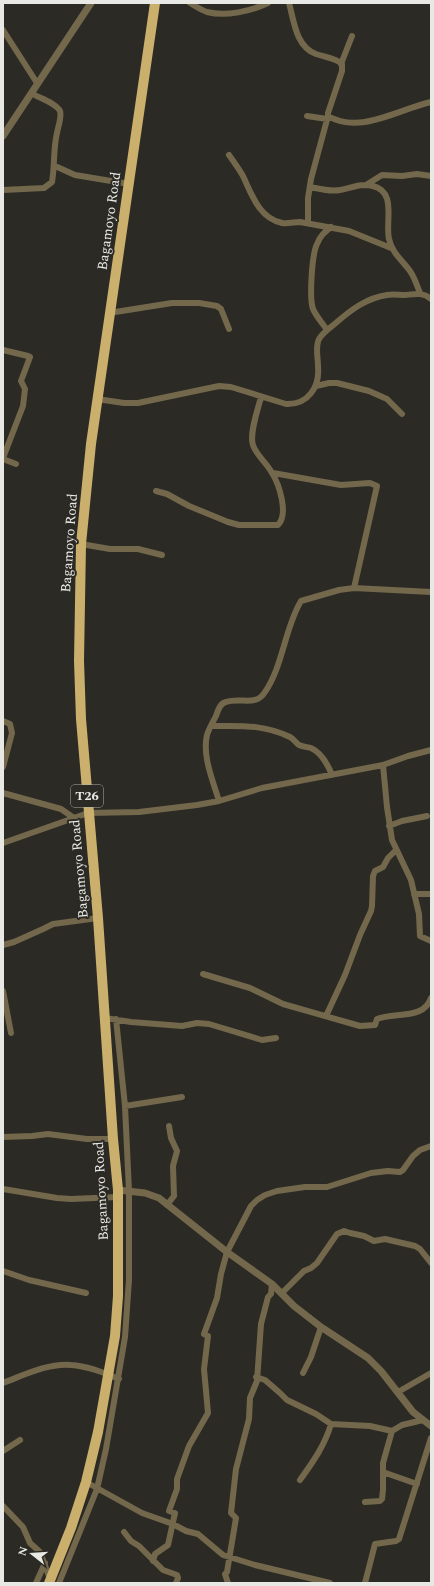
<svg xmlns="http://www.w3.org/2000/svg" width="434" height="1586" viewBox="0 0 434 1586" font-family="Spectral,serif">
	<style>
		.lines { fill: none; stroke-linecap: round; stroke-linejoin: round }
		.minor { stroke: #73684b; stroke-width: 6 }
		.tertiary { stroke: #73684b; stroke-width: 7 }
		.trunk { stroke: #cab06c; stroke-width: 10 }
		.labels { text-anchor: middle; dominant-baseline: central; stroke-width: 4; stroke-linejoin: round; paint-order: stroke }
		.shield { fill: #2c2a25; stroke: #b0afab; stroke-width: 1 }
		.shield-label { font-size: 13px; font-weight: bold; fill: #e8e8e4 }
		.street-label { font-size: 14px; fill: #e8e8e4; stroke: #2c2a25 }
	</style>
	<rect width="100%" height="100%" fill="#2c2a25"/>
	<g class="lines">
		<path class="minor" d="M 190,3 C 195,6 201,10 207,12 C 226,17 251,11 268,3
			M 289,3 C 294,21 296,47 316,54 C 324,57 335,58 342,64 L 342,71 L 328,113 L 328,116 C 360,135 399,109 431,102
			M 3,30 L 37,83
			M 341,64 L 352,36
			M 307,116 L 327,119
			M 229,155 C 234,162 239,169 243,176 C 252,195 259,218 282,223 C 287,224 295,222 300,222 L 349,231 L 391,248
			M 55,166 L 75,175 L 129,184
			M 366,185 L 382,175 L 402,176 L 417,174 L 431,176
			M 310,187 C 320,189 330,192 340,190 C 352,188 361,183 373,186 C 397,192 385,221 389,239 C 392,253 402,260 410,271 C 415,278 417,286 420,293
			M 3,190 L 44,188 L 52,182 C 55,165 53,149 57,133 C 58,127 62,117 60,111 C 56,103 39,98 31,93
			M 308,223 L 308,198 L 311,179 L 328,116
			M 109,313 L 172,303 L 199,303 L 217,306 L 221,309 L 229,329
			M 327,330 C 323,324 316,316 313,309 C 309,298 312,254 317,244 C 320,236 325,232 331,227
			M 3,350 L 28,356 L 30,357 L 21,381 L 25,389 L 23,406 L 3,458
			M 316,386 L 329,383 L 337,383 L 369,391 L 387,399 L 402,414
			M 97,399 L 124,403 L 138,403 L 219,386 L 231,387 L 286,404 C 308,405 320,387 318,366 C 318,357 315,347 319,339 C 323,332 331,327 337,322 C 352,309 367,298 387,295 C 393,294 399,295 405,295 C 415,294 423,292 431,299
			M 3,459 L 16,464
			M 273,473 L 341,485 L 370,483 L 377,486 L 354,588
			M 156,491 L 167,494 L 189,506 L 228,522 L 239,525 L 278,525 C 289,514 279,484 272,473 C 267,463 256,455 253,445 C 249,434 258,409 261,397
			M 81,544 L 110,549 L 138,549 L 162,555
			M 3,721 L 10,724 L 12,733 L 3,767
			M 211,726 C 240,726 263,724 290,737 C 294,739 296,743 299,745 C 303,747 308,747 311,748 C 322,753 328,765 332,775
			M 383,765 L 387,807 L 392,840 L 411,880 L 419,914 L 420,936 L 431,941
			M 3,793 L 61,809 L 74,818
			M 219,801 C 213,781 202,756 207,735 C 209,728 213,722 216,716 C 218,710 220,703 226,702 C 241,697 256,707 265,692 C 283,666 285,627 301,601 L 339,590 L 354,588 L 431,592
			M 389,826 L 402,821 L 427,816
			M 3,843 L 88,813 L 139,812 L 197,805 L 219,801 L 262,788 L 383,765 L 408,756 L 431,750
			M 414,894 L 431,894
			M 3,945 L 14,942 L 43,929 L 53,924 L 98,918
			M 203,974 L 250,988 L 283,1004 L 360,1026 L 375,1025 L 377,1019 C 395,1012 424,1020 431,998
			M 3,991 L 11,1033
			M 326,1016 L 345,975 L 360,935 L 371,911 L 372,906 L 373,876 L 375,871 L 383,867 L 388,858 L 396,850
			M 105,1018 L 131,1022 L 182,1026 L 197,1023 L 209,1024 L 262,1040 L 276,1038
			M 125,1106 L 182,1097
			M 3,1137 L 32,1136 L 48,1134 L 87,1139 L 113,1139
			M 3,1189 L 57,1198 L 71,1199 L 118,1197
			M 167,1205 L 174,1196 L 173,1166 L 177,1151 L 171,1138 L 169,1126
			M 3,1271 L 29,1280 L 86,1293
			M 282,1293 L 304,1271 L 311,1268 L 317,1263 L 337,1234 L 344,1231 L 350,1233 L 364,1236 L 374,1241 L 385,1239 L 415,1246 L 420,1249 L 431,1263
			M 303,1373 L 311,1357 L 321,1327
			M 256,1377 L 265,1380 L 280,1393 L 287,1400 L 316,1414 L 331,1424 L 370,1426 L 392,1431
			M 3,1383 C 24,1375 48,1363 71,1365 C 88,1366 104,1373 119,1379
			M 398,1392 L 431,1373
			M 3,1451 L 20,1440
			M 383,1472 L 417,1484
			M 300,1480 C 313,1462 325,1445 331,1424
			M 86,1482 L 142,1513 L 173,1524 L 186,1531 L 198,1534 L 223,1555 L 255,1565 L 330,1583
			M 365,1502 L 380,1501 L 382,1499 L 383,1490 L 383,1463 L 392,1431 L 402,1425 L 423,1420
			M 3,1506 L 23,1527 L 30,1543 L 40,1552 L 50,1579
			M 124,1532 L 131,1541 L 139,1546 L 163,1570 L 177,1575 L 178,1578 L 176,1583
			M 153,1561 L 155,1554 L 168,1545 L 175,1513 L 169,1511 L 177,1489 L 177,1479 L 189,1446 L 208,1413 L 204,1369 L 208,1336 L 204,1334 L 217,1298 L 221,1274 L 227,1252 L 251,1206 L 257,1200 L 265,1195 L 277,1191 L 305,1187 L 327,1187 L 371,1173 L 388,1171 L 400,1172 L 403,1170 L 413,1156 L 420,1150 L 431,1146
			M 36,1583 L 45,1563
			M 59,1583 L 97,1489 L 106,1449 L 125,1337 L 129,1280 L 129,1191 L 125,1106 L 116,1019
			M 228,1583 L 225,1574 L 227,1572 L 236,1518 L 231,1513 L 236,1469 L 249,1419 L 250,1398 L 257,1381 L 261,1324 L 268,1297 L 271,1294 L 272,1284
			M 365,1583 L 375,1544 L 396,1541 L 399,1539 L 431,1438"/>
		<path class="tertiary" d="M 3,136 L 91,3
			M 118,1190 L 145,1193 L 159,1198 L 227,1252 L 272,1284 L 294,1306 L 321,1327 L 368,1358 L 381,1371 L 413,1412 L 431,1426"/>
		<path class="trunk" d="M 49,1583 L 71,1528 L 86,1482 L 98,1432 L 115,1336 L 118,1296 L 118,1190 L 113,1139 L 98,918 L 81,719 L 79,661 L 81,544 L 91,444 L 155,3"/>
	</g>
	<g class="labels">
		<rect class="shield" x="71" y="785" width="32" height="22" rx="3"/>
		<g class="shield-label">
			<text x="87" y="796">T26</text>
		</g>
		<g class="street-label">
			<text transform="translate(109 221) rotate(-82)">Bagamoyo Road</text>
			<text transform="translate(69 543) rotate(-86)">Bagamoyo Road</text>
			<text transform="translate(79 869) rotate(-95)">Bagamoyo Road</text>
			<text transform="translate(101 1191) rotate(-93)">Bagamoyo Road</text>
		</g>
	</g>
	<rect width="434" height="1586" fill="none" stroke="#e8e8e4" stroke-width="8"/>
	<g transform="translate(32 1554) rotate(287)" stroke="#2c2a25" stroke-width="3" paint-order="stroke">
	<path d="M0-3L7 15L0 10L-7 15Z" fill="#e8e8e4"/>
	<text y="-6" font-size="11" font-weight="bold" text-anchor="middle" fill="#e8e8e4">N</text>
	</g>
</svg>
